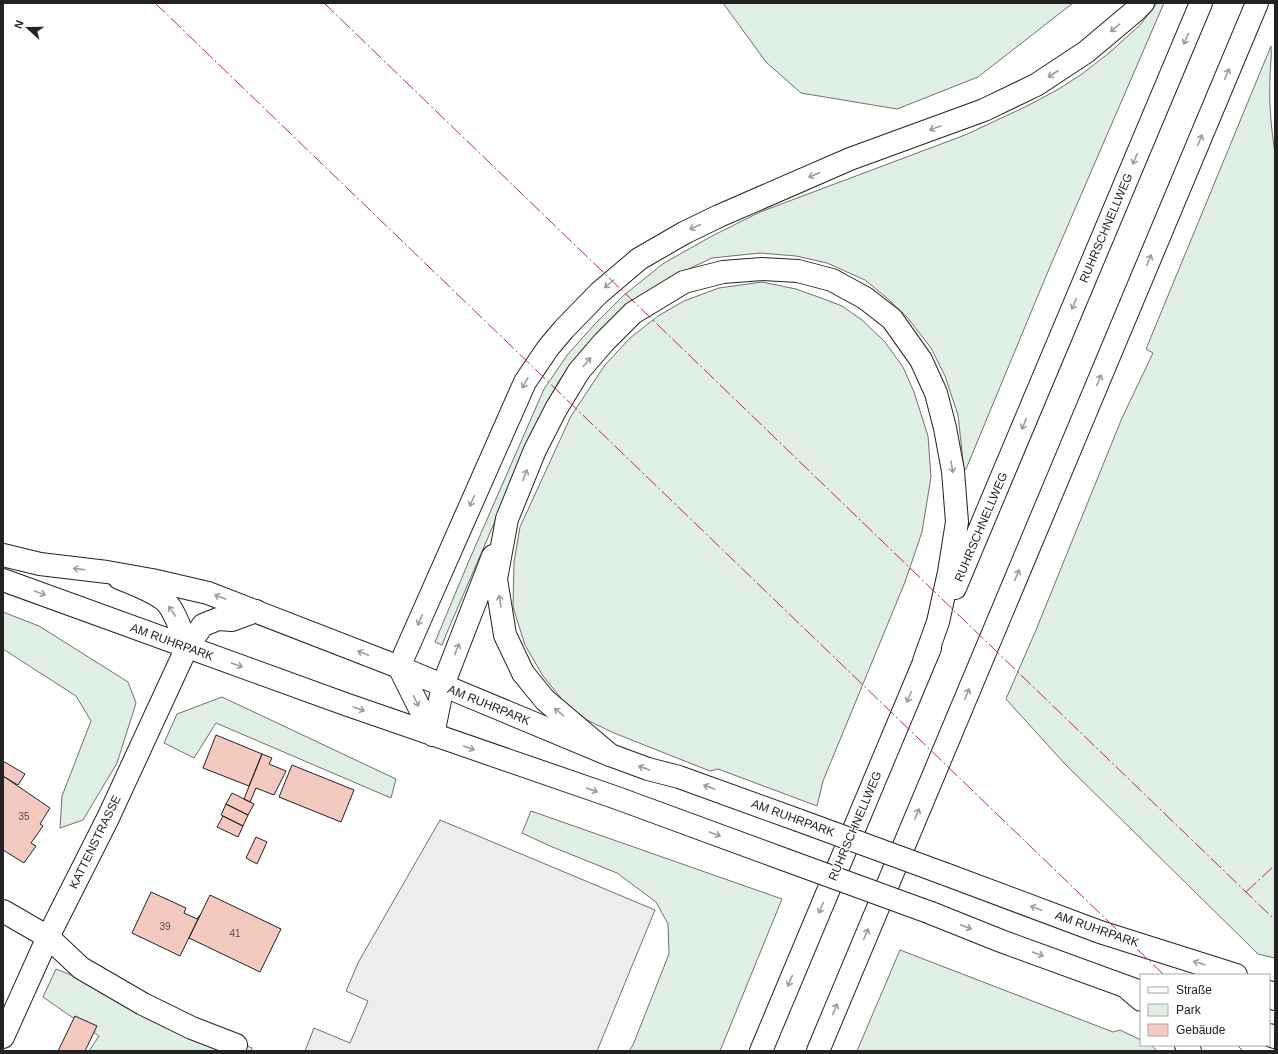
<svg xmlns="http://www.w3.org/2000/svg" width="1278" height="1054" viewBox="0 0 1278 1054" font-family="Arial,sans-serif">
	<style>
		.green { fill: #e0efe3; stroke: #6f6f6f }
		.parking { fill: #ededed; stroke: #6f6f6f }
		.building { fill: #f3c9c0; stroke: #222 }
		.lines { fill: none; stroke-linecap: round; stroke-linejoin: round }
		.street-casing { stroke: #222; stroke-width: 24 }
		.secondary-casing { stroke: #222; stroke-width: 24 }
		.highway-casing { stroke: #222; stroke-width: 24 }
		.street { stroke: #fff; stroke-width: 22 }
		.secondary { stroke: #fff; stroke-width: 22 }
		.highway { stroke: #fff; stroke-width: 22 }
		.secondary-bridge-casing { stroke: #222; stroke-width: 24; stroke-linecap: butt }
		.secondary-bridge { stroke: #fff; stroke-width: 22 }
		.power { stroke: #c62828; stroke-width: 1; stroke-dasharray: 14 3 2 3; stroke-linecap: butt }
		.oneway { stroke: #9c9c9c }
		.labels { text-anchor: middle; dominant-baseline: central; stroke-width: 3; stroke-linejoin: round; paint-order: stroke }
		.number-label { font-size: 10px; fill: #564c4a }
		.street-label { font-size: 12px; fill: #222; stroke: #fff }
	</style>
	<rect width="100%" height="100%" fill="#fff"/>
	<path class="green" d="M 723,3 L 1073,3 L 978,77 L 897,109 L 801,93 L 766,62 Z
		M 1157,3 L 1164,3 L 1049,269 L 966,469 L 964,470 L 958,415 L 945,376 L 931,348 L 907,317 L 888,299 L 865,280 L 827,263 L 796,256 L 760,253 L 712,258 L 680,273 L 645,293 L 609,321 L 582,350 L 559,381 L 542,412 L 446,635 L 442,645 L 435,642 L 468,563 L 544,389 L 568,354 L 594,325 L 623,296 L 664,263 L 712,236 L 760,212 L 965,135 L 1025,107 L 1057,90 L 1082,74 L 1109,53 L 1140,25 Z
		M 1271,46 C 1272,57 1270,67 1270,78 C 1269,103 1271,128 1275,153 L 1275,958 L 1258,954 L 1064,763 L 1006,699 L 1036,630 L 1122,418 L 1153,353 L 1146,349 Z
		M 762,282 L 796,289 L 821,298 L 842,306 L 862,320 L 885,342 L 903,367 L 914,392 L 928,436 L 931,477 L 922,532 L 905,582 L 823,781 L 817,806 L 718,769 L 710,771 L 614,733 L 587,720 L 565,703 L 543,676 L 525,645 L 513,607 L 514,562 L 520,527 L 571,416 L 605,365 L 630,338 L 658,316 L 684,301 L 719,288 Z
		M 3,612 L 39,626 L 128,682 L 136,703 L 117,763 L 83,820 L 60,828 L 62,796 L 91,721 L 76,696 L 3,649 Z
		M 222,697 L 396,779 L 391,798 L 216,723 L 194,758 L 164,743 L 177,714 Z
		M 531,811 L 782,899 L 720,1051 L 629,1051 L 633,1045 L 669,954 L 668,924 L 656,902 L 617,873 L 550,846 L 522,833 Z
		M 900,950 L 1113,1032 L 1120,1030 L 1141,1040 L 1141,1045 L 1151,1045 L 1157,1051 L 857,1051 Z
		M 56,969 L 252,1048 L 251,1051 L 89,1051 L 99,1036 L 43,997 Z"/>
	<path class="parking" d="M 440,820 L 655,910 L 597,1051 L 305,1051 L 314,1028 L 350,1043 L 368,1001 L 346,991 L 359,961 Z"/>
	<path class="building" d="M 216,735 L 262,754 L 249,786 L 203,768 Z
		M 262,754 L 272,758 L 269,764 L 286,771 L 274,795 L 256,788 L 250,802 L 244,799 Z
		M 3,761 L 25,774 L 18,785 L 3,776 Z
		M 292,765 L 354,790 L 341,822 L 279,797 Z
		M 3,776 L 50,808 L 40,824 L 43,826 L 31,843 L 36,846 L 24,863 L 3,850 Z
		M 232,793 L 254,804 L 248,815 L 226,804 Z
		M 226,804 L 248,815 L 243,826 L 221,815 Z
		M 223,816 L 243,826 L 238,837 L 217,827 Z
		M 256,837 L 267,842 L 257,864 L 246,858 Z
		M 151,892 L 186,908 L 184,913 L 197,919 L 200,915 L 180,956 L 132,933 Z
		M 210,895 L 281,929 L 260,972 L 189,938 Z
		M 75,1016 L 97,1026 L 85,1051 L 58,1051 Z"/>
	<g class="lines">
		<g class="street-casing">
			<path id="street" d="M 119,578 C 134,584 151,590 164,600 C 175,609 182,634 187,647
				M 3,911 L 48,937 L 81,968 L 143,1004 L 192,1028 L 236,1045
				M 3,1037 L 48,937 L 108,818 L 187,647 L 203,625 L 218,619 L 232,620 L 256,611"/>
		</g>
		<g class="secondary-casing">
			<path id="secondary" d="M 3,555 L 40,564 L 107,572 L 152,580 L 208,593 L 399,667 L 610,755 L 648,769 L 679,777 L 798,820
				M 3,580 L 345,704 L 617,798 L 783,859
				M 399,667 L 433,735
				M 433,735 L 443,685
				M 945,874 L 1100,932 L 1236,975
				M 931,913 L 1001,941 L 1141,992
				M 1269,992 L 1275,999
				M 1269,1035 L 1275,1037"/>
		</g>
		<g class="highway-casing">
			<path id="highway" d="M 955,588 L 1201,3
				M 399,667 L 525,382 L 548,348 L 564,329 L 599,293 L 639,259 L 684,233 L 719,216 L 850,159 L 984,110 L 1036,85 L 1086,52 L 1136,10 L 1143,3
				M 443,685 L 493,556
				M 610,755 L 545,700 L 523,673 L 505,635 L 496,579 L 507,519 L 535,450 L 556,409 L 579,371 L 604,342 L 633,313 L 684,282 L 723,272 L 762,269 L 798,271 L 832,280 L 865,298 L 892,319 L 921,360 L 936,393 L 945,428 L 953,471 L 957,522 L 949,572 L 938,622 L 924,661
				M 1126,987 L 1141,1000
				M 1186,1045 L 1190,1051
				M 761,1051 L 930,648
				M 818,1051 L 1257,3"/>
		</g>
		<use href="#street" class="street"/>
		<use href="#secondary" class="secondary"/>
		<use href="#highway" class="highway"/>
		<g class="secondary-bridge-casing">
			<path id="secondary-bridge" d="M 798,820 L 945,874
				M 783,859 L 931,913"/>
		</g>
		<use href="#secondary-bridge" class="secondary-bridge"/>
		<path class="power" d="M 155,3 L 1164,975
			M 324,3 L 1275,920
			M 1246,892 L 1275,865
			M 1237,1045 L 1243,1051"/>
	</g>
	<defs><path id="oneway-shaft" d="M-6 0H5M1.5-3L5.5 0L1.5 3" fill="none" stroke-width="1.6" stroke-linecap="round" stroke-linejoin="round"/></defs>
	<g class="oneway">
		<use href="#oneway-shaft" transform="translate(1115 28) rotate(140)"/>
		<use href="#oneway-shaft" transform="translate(1186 39) rotate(113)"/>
		<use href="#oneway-shaft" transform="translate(1053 74) rotate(147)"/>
		<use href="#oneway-shaft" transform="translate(1227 74) rotate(-67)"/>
		<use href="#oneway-shaft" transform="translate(935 128) rotate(160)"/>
		<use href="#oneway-shaft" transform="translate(1200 140) rotate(-67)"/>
		<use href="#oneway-shaft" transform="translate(1135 159) rotate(113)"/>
		<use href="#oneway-shaft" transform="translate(814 175) rotate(157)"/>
		<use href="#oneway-shaft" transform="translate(695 227) rotate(155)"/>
		<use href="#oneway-shaft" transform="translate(1149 260) rotate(-67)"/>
		<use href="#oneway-shaft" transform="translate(609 284) rotate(140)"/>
		<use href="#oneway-shaft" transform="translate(1074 304) rotate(113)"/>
		<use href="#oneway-shaft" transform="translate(587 362) rotate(-50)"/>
		<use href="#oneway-shaft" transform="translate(1099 380) rotate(-67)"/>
		<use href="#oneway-shaft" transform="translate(525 383) rotate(119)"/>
		<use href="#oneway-shaft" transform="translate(1024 424) rotate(113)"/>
		<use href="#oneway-shaft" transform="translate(952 467) rotate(80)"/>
		<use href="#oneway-shaft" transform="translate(525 475) rotate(-68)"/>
		<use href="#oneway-shaft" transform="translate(472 501) rotate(114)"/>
		<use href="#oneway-shaft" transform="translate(79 569) rotate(-173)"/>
		<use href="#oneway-shaft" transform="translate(1017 575) rotate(-67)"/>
		<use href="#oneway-shaft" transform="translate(40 593) rotate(20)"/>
		<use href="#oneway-shaft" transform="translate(220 597) rotate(-160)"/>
		<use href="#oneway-shaft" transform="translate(500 601) rotate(-99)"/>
		<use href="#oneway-shaft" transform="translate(172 611) rotate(-124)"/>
		<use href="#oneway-shaft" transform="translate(420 620) rotate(114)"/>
		<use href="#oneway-shaft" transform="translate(457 649) rotate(-69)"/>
		<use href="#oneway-shaft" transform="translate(363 653) rotate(-158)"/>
		<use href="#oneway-shaft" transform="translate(237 665) rotate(20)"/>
		<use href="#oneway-shaft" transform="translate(967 694) rotate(-67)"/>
		<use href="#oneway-shaft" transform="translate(909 697) rotate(113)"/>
		<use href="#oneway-shaft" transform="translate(416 701) rotate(64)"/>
		<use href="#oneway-shaft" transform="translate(359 709) rotate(19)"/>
		<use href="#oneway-shaft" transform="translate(559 712) rotate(-140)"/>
		<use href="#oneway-shaft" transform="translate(469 748) rotate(19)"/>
		<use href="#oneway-shaft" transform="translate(644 768) rotate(-161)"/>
		<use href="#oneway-shaft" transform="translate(709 787) rotate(-161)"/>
		<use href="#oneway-shaft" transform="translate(592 790) rotate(19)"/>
		<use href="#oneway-shaft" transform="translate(917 814) rotate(-67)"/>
		<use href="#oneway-shaft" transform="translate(715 834) rotate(20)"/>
		<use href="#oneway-shaft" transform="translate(821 908) rotate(113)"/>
		<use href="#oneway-shaft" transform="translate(1036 908) rotate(-159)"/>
		<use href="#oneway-shaft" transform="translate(966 927) rotate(21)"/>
		<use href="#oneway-shaft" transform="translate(866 934) rotate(-67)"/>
		<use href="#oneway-shaft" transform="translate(1038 954) rotate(20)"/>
		<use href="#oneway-shaft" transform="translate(1199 963) rotate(-162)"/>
		<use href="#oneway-shaft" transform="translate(790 981) rotate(113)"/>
		<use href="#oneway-shaft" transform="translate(835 1009) rotate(-67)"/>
	</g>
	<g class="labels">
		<g class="number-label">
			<text x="24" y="816">35</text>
			<text x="165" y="926">39</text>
			<text x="235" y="933">41</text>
		</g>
		<g class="street-label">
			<text transform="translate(1106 228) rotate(-67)">RUHRSCHNELLWEG</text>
			<text transform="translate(981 527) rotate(-67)">RUHRSCHNELLWEG</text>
			<text transform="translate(172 642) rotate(20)">AM RUHRPARK</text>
			<text transform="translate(489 705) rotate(22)">AM RUHRPARK</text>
			<text transform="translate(793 818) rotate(20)">AM RUHRPARK</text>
			<text transform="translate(855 826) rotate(-67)">RUHRSCHNELLWEG</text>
			<text transform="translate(95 842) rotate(-64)">KATTENSTRASSE</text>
			<text transform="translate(1097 929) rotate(19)">AM RUHRPARK</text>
		</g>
	</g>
	<rect width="1278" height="1054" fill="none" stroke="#222222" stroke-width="8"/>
	<rect x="1140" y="974" width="130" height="72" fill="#ffffff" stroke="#a7a7a7"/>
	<rect x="1148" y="987" width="20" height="6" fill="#ffffff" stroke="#a7a7a7"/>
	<text x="1176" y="994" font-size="12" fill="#222222">Straße</text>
	<rect x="1148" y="1004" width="20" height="12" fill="#e0efe3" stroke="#a7a7a7"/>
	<text x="1176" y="1014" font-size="12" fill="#222222">Park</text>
	<rect x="1148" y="1024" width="20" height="12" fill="#f3c9c0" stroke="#a7a7a7"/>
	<text x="1176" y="1034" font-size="12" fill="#222222">Gebäude</text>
	<g transform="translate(28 28) rotate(291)" stroke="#ffffff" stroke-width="3" paint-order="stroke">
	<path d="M0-3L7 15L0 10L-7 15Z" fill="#222222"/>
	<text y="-6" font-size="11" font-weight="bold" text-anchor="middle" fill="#222222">N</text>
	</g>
</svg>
